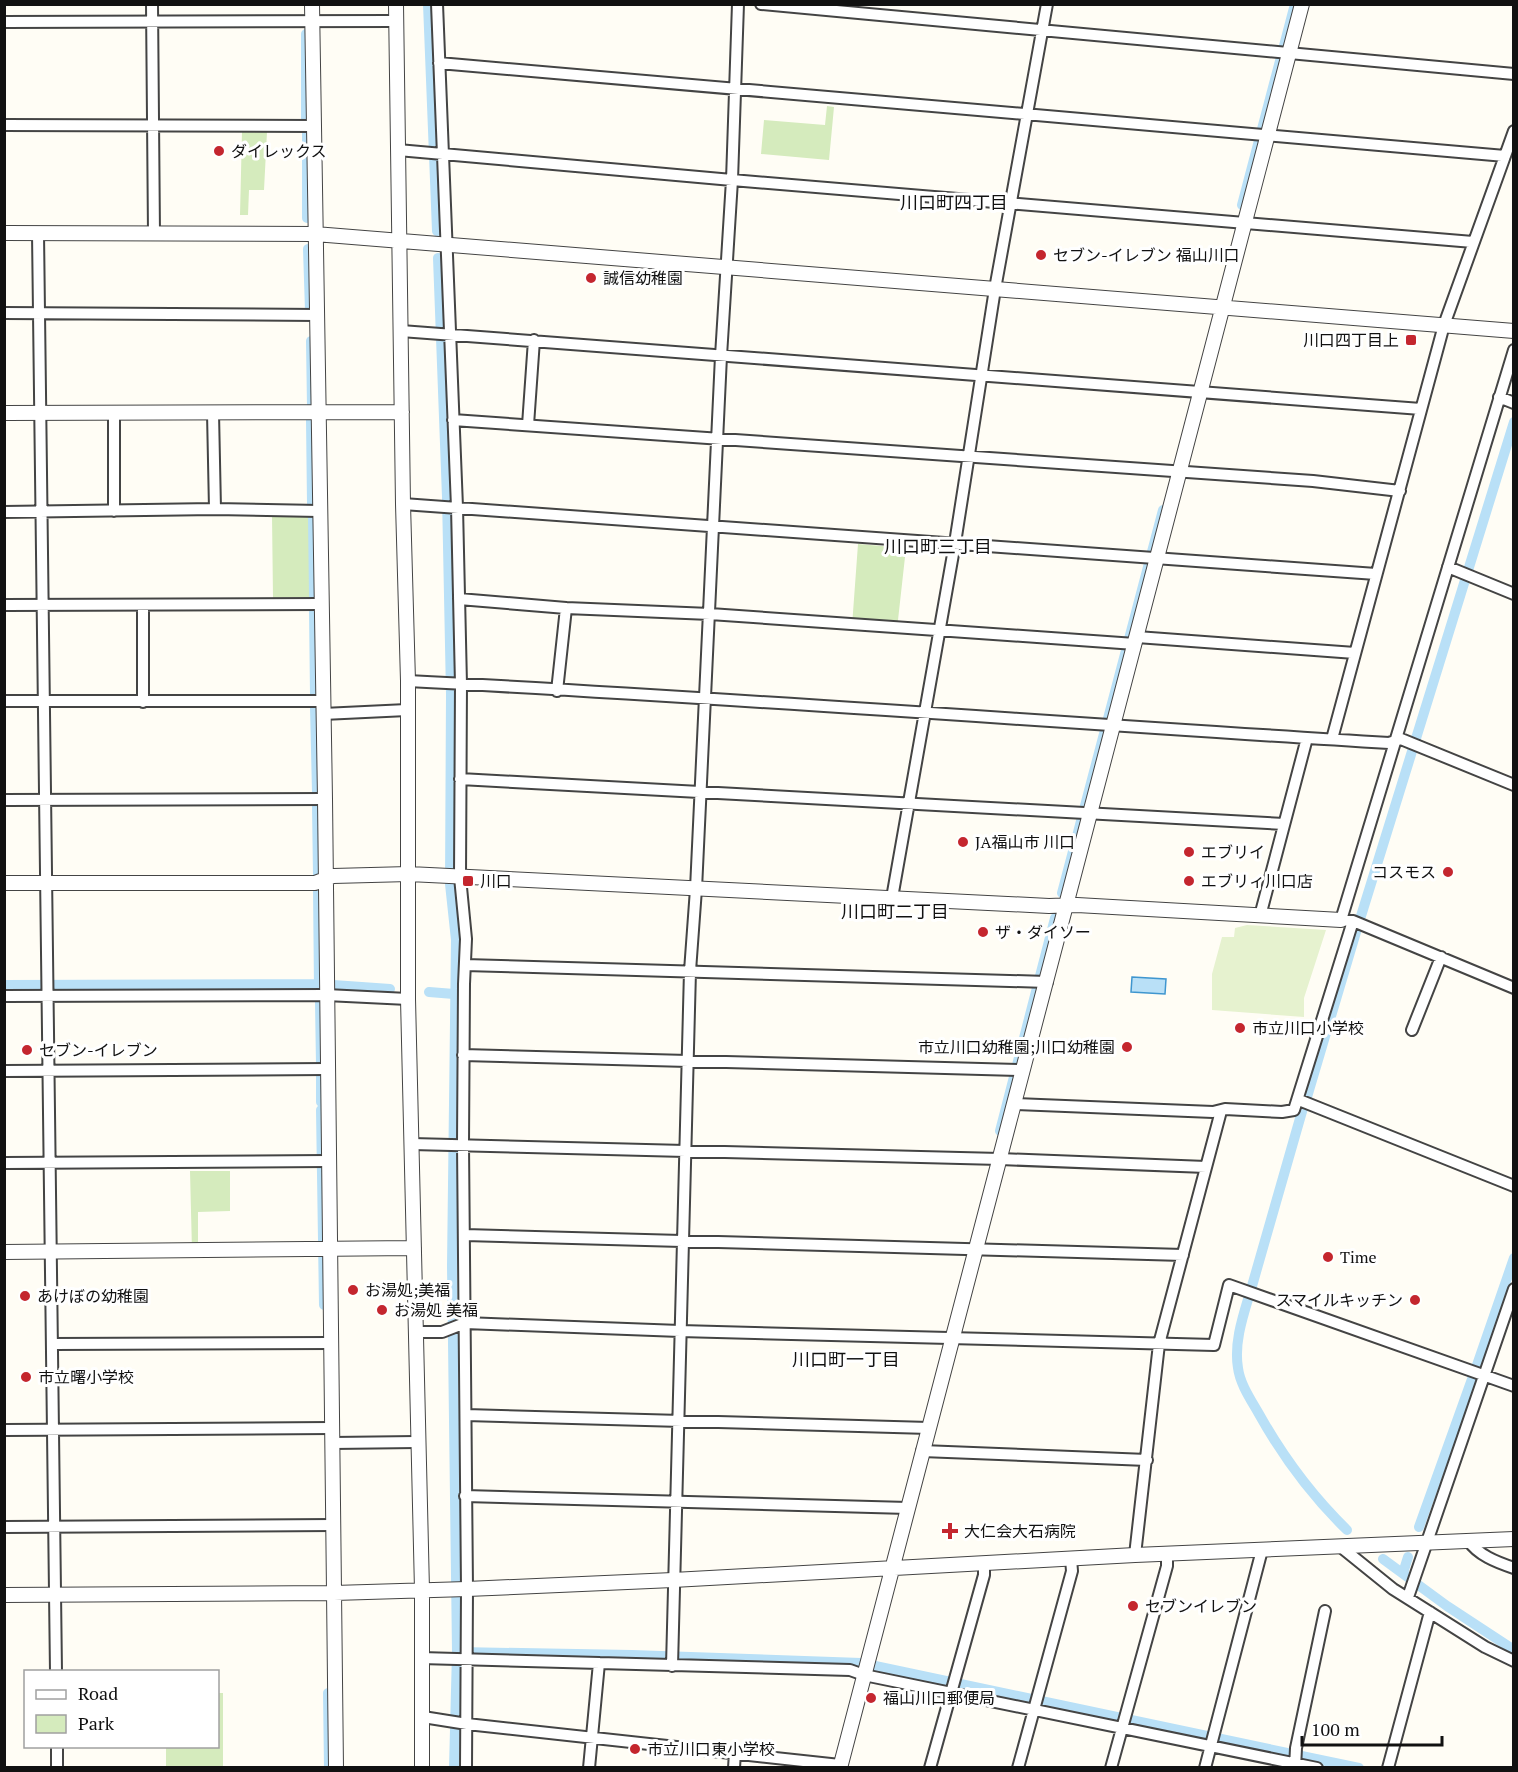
<svg xmlns="http://www.w3.org/2000/svg" width="1518" height="1772" viewBox="0 0 1518 1772" font-family="'PT Serif','Noto Sans JP',serif">
	<style>
		.green { fill: #d5ebbd }
		.pitch { fill: #e6f2cf }
		.water { fill: #b9e0f7; stroke: #3f96cf; stroke-width: 1.5 }
		.lines { fill: none; stroke-linecap: round; stroke-linejoin: round }
		.canal { stroke: #b9e0f7; stroke-width: 10 }
		.minor-casing { stroke: #444; stroke-width: 14 }
		.tertiary-casing { stroke: #444; stroke-width: 16 }
		.minor { stroke: #fff; stroke-width: 10 }
		.tertiary { stroke: #fff; stroke-width: 14 }
		.poi-dot { fill: #c4262e; stroke: #fff; stroke-width: 2 }
		.labels { text-anchor: middle; dominant-baseline: central; stroke-width: 6; stroke-linejoin: round; paint-order: stroke }
		.poi-label { font-size: 16px; fill: #111; stroke: #fff; text-anchor: start }
		.neighbourhood-label { font-size: 18px; fill: #111; stroke: #fff }
	</style>
	<rect width="100%" height="100%" fill="#fffdf5"/>
	<path class="green" d="M 827,106 L 834,107 L 829,160 L 761,154 L 764,120 L 825,125 Z
		M 242,131 L 267,132 L 264,190 L 249,190 L 248,215 L 240,215 Z
		M 272,516 L 311,516 L 311,597 L 273,598 Z
		M 858,544 L 906,548 L 897,629 L 852,626 Z
		M 190,1171 L 230,1171 L 230,1211 L 198,1212 L 198,1251 L 192,1251 Z
		M 218,1693 L 223,1693 L 223,1767 L 166,1767 L 166,1747 L 218,1746 Z"/>
	<path class="pitch" d="M 1247,925 L 1326,930 L 1304,998 L 1304,1017 L 1212,1010 L 1212,974 L 1222,937 L 1234,937 L 1235,928 Z"/>
	<path class="water" d="M 1132,977 L 1166,979 L 1165,994 L 1131,992 Z"/>
	<g class="lines">
		<path class="canal" d="M 428,4 L 437,231
			M 306,34 L 306,120
			M 307,132 L 307,218
			M 1242,205 L 1295,4
			M 308,249 L 310,310
			M 438,258 L 447,497 L 451,694 L 450,884 L 456,940 L 452,1266 L 457,1652 L 454,1768
			M 311,341 L 312,407
			M 311,420 L 312,504
			M 313,518 L 314,596
			M 314,612 L 315,695
			M 315,708 L 317,792
			M 317,806 L 318,876
			M 318,890 L 319,988
			M 1062,893 L 1163,510
			M 1361,916 L 1514,422
			M 4,985 L 319,984 L 390,989
			M 429,992 L 454,994
			M 320,1002 L 321,1065
			M 321,1074 L 321,1102
			M 1307,1097 L 1356,932
			M 321,1110 L 324,1305
			M 1000,1131 L 1055,918
			M 1252,1286 L 1303,1108
			M 1249,1296 C 1242,1319 1234,1344 1238,1368 C 1240,1384 1251,1400 1259,1414 C 1283,1457 1312,1496 1347,1530
			M 1419,1527 L 1476,1368 L 1514,1258
			M 1383,1559 L 1447,1606 L 1514,1650
			M 1403,1573 L 1408,1557
			M 458,1652 L 632,1655 L 861,1663 L 1359,1768
			M 328,1693 L 329,1768"/>
		<g class="minor-casing">
			<path id="minor" d="M 152,4 L 154,234
				M 437,4 L 457,507 L 461,684 L 460,877 L 466,939 L 464,984 L 463,1145 L 467,1589 L 466,1768
				M 761,4 L 1514,74
				M 4,22 L 396,21
				M 439,63 L 1505,156
				M 4,125 L 314,126
				M 398,150 L 732,180 L 1473,242
				M 38,233 L 56,1672
				M 4,313 L 318,315
				M 401,331 L 1421,409
				M 1514,350 L 1341,920 L 1353,921 L 1514,988
				M 1499,397 L 1514,403
				M 114,413 L 114,511
				M 213,413 L 215,509
				M 453,420 L 1313,481 L 1400,491
				M 528,425 L 534,340
				M 403,504 L 1376,574
				M 4,512 L 215,509 L 319,511
				M 1448,567 L 1514,594
				M 459,599 L 566,608 L 710,614 L 1135,644
				M 4,605 L 320,604
				M 143,605 L 143,702
				M 1137,637 L 1355,653
				M 408,681 C 735,698 1062,723 1389,743 L 1401,739 L 1514,785
				M 557,691 L 566,608
				M 4,701 L 323,701
				M 323,714 L 407,710
				M 1332,739 L 1444,325 L 1514,131
				M 460,779 L 1284,824
				M 4,800 L 325,799
				M 892,898 L 955,543 L 995,289 L 1047,4
				M 1260,916 L 1307,738
				M 465,965 L 1047,982
				M 4,996 L 326,995 L 408,999
				M 1412,1030 L 1441,957
				M 463,1055 L 1022,1070
				M 4,1071 L 327,1069
				M 1299,1100 L 1514,1186
				M 1014,1104 L 1213,1112 L 1225,1109 L 1282,1112 L 1294,1110 L 1353,921
				M 412,1144 L 1000,1159 L 1206,1167
				M 4,1163 L 328,1161
				M 465,1235 L 1183,1255
				M 416,1332 L 442,1332 L 465,1323 L 680,1331 L 1214,1345 L 1229,1285 L 1514,1386
				M 52,1344 L 332,1343
				M 466,1415 L 929,1428
				M 4,1430 L 332,1428
				M 332,1443 L 417,1442
				M 922,1451 L 1147,1460
				M 465,1496 L 908,1508
				M 4,1527 L 334,1525
				M 1468,1540 C 1478,1555 1496,1562 1514,1568
				M 1341,1547 L 1393,1589 L 1485,1647 L 1514,1661
				M 1135,1555 L 1159,1344 L 1221,1111
				M 1408,1597 L 1514,1289
				M 421,1658 L 850,1670 L 864,1675 L 1317,1768
				M 672,1666 L 690,971 L 696,889 L 721,356 L 732,180 L 738,4
				M 423,1717 L 467,1724 L 840,1765
				M 57,1746 L 57,1768
				M 589,1768 L 599,1663
				M 734,1768 L 735,1752
				M 930,1768 L 984,1575 L 984,1564
				M 1018,1768 L 1072,1571 L 1071,1559
				M 1111,1768 L 1167,1566 L 1167,1554
				M 1205,1768 L 1262,1550
				M 1295,1768 L 1296,1748 L 1325,1611
				M 1388,1768 L 1430,1612"/>
		</g>
		<g class="tertiary-casing">
			<path id="tertiary" d="M 312,4 L 325,799 L 336,1768
				M 396,4 L 403,504 L 408,681 L 408,999 L 422,1590 L 422,1768
				M 4,233 L 315,234 L 1514,331
				M 4,413 L 402,412
				M 4,883 L 315,883 L 333,876 L 409,874 L 1049,906 L 1077,905 L 1341,920
				M 4,1252 L 414,1248
				M 4,1595 L 334,1593 L 467,1589 L 673,1580 L 1135,1555 L 1514,1539
				M 840,1768 L 1302,4"/>
		</g>
		<use href="#minor" class="minor"/>
		<use href="#tertiary" class="tertiary"/>
	</g>
	<g class="poi-dot">
		<circle cx="219" cy="151" r="6"/>
		<circle cx="1041" cy="255" r="6"/>
		<circle cx="591" cy="278" r="6"/>
		<rect x="1405" y="334" width="12" height="12" rx="3"/>
		<circle cx="963" cy="842" r="6"/>
		<circle cx="1189" cy="852" r="6"/>
		<circle cx="1448" cy="872" r="6"/>
		<rect x="462" y="875" width="12" height="12" rx="3"/>
		<circle cx="1189" cy="881" r="6"/>
		<circle cx="983" cy="932" r="6"/>
		<circle cx="1240" cy="1028" r="6"/>
		<circle cx="1127" cy="1047" r="6"/>
		<circle cx="27" cy="1050" r="6"/>
		<circle cx="1328" cy="1257" r="6"/>
		<circle cx="353" cy="1290" r="6"/>
		<circle cx="25" cy="1296" r="6"/>
		<circle cx="1415" cy="1300" r="6"/>
		<circle cx="382" cy="1310" r="6"/>
		<circle cx="26" cy="1377" r="6"/>
		<path d="M947 1522h6v6h6v6h-6v6h-6v-6h-6v-6h6z"/>
		<circle cx="1133" cy="1606" r="6"/>
		<circle cx="871" cy="1698" r="6"/>
		<circle cx="635" cy="1749" r="6"/>
	</g>
	<g class="labels">
		<g class="poi-label">
			<text x="231" y="151">ダイレックス</text>
			<text x="1053" y="255">セブン-イレブン 福山川口</text>
			<text x="603" y="278">誠信幼稚園</text>
			<text x="1399" y="340" text-anchor="end">川口四丁目上</text>
			<text x="975" y="842">JA福山市 川口</text>
			<text x="1201" y="852">エブリイ</text>
			<text x="1436" y="872" text-anchor="end">コスモス</text>
			<text x="480" y="881">川口</text>
			<text x="1201" y="881">エブリィ川口店</text>
			<text x="995" y="932">ザ・ダイソー</text>
			<text x="1252" y="1028">市立川口小学校</text>
			<text x="1115" y="1047" text-anchor="end">市立川口幼稚園;川口幼稚園</text>
			<text x="39" y="1050">セブン-イレブン</text>
			<text x="1340" y="1257">Time</text>
			<text x="365" y="1290">お湯処;美福</text>
			<text x="37" y="1296">あけぼの幼稚園</text>
			<text x="1403" y="1300" text-anchor="end">スマイルキッチン</text>
			<text x="394" y="1310">お湯処 美福</text>
			<text x="38" y="1377">市立曙小学校</text>
			<text x="964" y="1531">大仁会大石病院</text>
			<text x="1145" y="1606">セブンイレブン</text>
			<text x="883" y="1698">福山川口郵便局</text>
			<text x="647" y="1749">市立川口東小学校</text>
		</g>
		<g class="neighbourhood-label">
			<text x="954" y="202">川口町四丁目</text>
			<text x="938" y="546">川口町三丁目</text>
			<text x="895" y="911">川口町二丁目</text>
			<text x="846" y="1359">川口町一丁目</text>
		</g>
	</g>
	<rect width="1518" height="1772" fill="none" stroke="#111111" stroke-width="12"/>
	<rect x="24" y="1670" width="195" height="78" fill="#ffffff" stroke="#a0a0a0" stroke-width="1.5"/>
	<rect x="36" y="1690" width="30" height="9" fill="#ffffff" stroke="#a0a0a0" stroke-width="1.5"/>
	<text x="78" y="1700" font-size="18" fill="#111111">Road</text>
	<rect x="36" y="1715" width="30" height="18" fill="#d5ebbd" stroke="#a0a0a0" stroke-width="1.5"/>
	<text x="78" y="1730" font-size="18" fill="#111111">Park</text>
	<path d="M1302 1736v9h140v-9" fill="none" stroke="#111111" stroke-width="3"/>
	<text x="1311" y="1736" font-size="18" fill="#111111" stroke="#ffffff" stroke-width="4.5" paint-order="stroke">100 m</text>
</svg>
